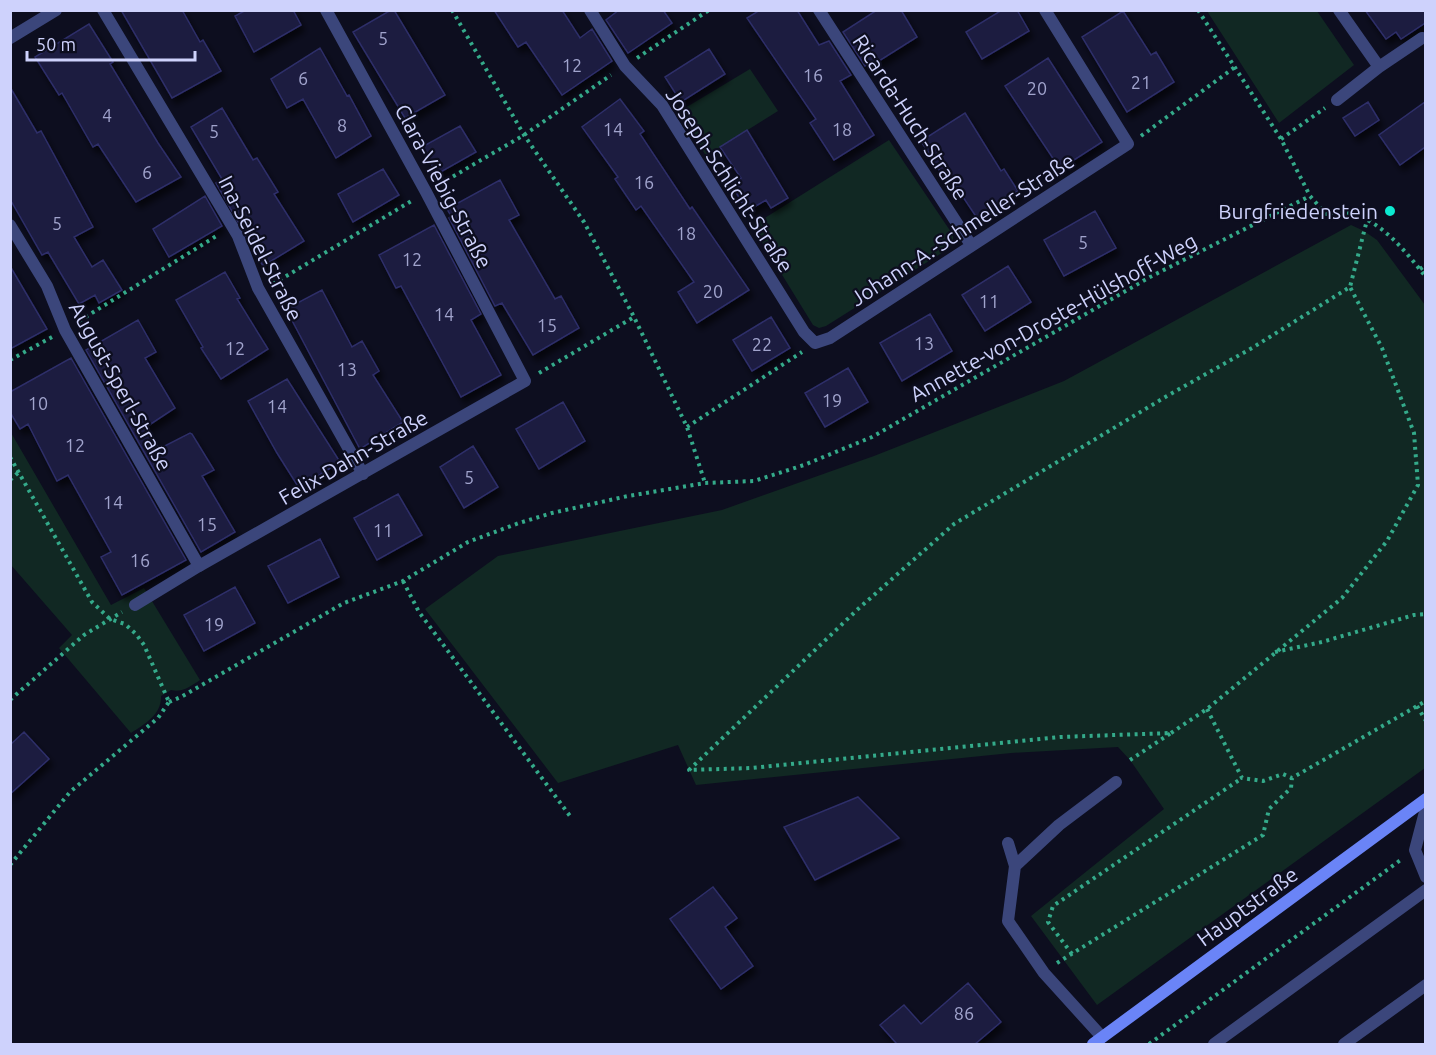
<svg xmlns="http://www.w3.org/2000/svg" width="1436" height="1055" viewBox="0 0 1436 1055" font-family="Ubuntu,sans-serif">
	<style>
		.green { fill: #112823 }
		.building { fill: #1b1b3f; stroke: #2e2f69; stroke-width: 1.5; filter: url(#shadow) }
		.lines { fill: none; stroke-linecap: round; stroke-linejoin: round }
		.path { stroke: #34aa8a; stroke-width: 4; stroke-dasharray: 3 4.5; stroke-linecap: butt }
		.lane { stroke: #3b467b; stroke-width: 12 }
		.street { stroke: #3b467b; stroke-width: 12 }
		.secondary { stroke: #6a84f7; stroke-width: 12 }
		.poi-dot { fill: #0cead1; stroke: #0d0e1f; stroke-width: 2 }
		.labels { text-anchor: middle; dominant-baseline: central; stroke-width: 4.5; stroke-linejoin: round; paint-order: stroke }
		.number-label { font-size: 18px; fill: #a1a4cd }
		.street-label { font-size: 21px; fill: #ced2fc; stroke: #0d0e1f }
		.poi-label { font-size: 21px; fill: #ced2fc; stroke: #0d0e1f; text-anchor: end }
	</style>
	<defs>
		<filter id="shadow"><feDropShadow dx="3.5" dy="6" stdDeviation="3" flood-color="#0009"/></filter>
	</defs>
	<rect width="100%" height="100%" fill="#0d0e1f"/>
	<path class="green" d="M 1207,11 L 1317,11 L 1354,65 L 1279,123 Z
		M 750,69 L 778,111 L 706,156 L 680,111 Z
		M 889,140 L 953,235 L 953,244 L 948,249 L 826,326 L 819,328 L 813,325 L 752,226 Z
		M 1351,225 L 1364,231 L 1377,240 L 1425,305 L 1425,768 L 1097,1005 L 1031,916 L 1164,809 L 1130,760 L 1118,747 L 1011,753 L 696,785 L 678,745 L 558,783 L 425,609 L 498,556 L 722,510 L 874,456 L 1064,381 Z
		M 10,431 L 111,605 L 144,588 L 200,680 C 191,686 182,693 171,690 L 161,696 C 162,714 145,724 131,733 L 59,648 L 72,635 L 11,565 Z"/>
	<path class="building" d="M 121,10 L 182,10 L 200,42 L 203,40 L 221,71 L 172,98 Z
		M 246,10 L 293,10 L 301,25 L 254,52 L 235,16 Z
		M 391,10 L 394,10 L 445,95 L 405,118 L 353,32 Z
		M 494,10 L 562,10 L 580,38 L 592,29 L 612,61 L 562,95 L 526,42 L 518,47 Z
		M 619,10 L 663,10 L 672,23 L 628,53 L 606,20 Z
		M 760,10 L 797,10 L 819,45 L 829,41 L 851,75 L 840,81 L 874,135 L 834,160 L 810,123 L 816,119 L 747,18 Z
		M 877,10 L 901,10 L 917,37 L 871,66 L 869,63 L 865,66 L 843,32 Z
		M 1002,10 L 1017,10 L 1029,31 L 982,59 L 966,32 Z
		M 1365,10 L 1425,10 L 1425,23 L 1401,39 L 1396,32 L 1386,39 Z
		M 1123,11 L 1151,55 L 1156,52 L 1174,82 L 1127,112 L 1082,37 Z
		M 89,24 L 113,62 L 110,64 L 158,143 L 181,177 L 136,202 L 98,144 L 93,147 L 62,93 L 59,95 L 35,57 Z
		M 320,48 L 347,96 L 349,95 L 371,136 L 336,158 L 303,99 L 287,108 L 271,79 Z
		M 709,49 L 725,74 L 681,102 L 665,77 Z
		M 1048,58 L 1102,142 L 1060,169 L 1005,86 Z
		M 10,87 L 37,133 L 41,131 L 93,227 L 74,237 L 92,267 L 103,260 L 122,290 L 99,303 L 95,295 L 79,304 L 48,252 L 42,255 L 10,199 Z
		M 620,99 L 644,131 L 640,134 L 690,209 L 692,207 L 749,290 L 697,323 L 678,292 L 694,282 L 641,206 L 636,210 L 615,179 L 618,177 L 582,127 Z
		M 1368,102 L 1379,120 L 1355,136 L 1343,118 Z
		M 1425,102 L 1425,147 L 1400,165 L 1379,135 Z
		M 222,108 L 253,160 L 257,158 L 278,192 L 274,194 L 304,241 L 263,266 L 216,183 L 222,179 L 191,127 Z
		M 965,113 L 1001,171 L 1004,169 L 1018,191 L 977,218 L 945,170 L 941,173 L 921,141 Z
		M 460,126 L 476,152 L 437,174 L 422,147 Z
		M 747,130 L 788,198 L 771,208 L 766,200 L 747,211 L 731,184 L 741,178 L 720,147 Z
		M 383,169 L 399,195 L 353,222 L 338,194 Z
		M 500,180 L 519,215 L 509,220 L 555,299 L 561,296 L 579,328 L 533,355 L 502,303 L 495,306 L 449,218 L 451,216 L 447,209 Z
		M 205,196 L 222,226 L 169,257 L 153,229 Z
		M 1095,211 L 1116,248 L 1064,276 L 1044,240 Z
		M 434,225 L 481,314 L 471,320 L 501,375 L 461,397 L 401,286 L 396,288 L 379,255 Z
		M 10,266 L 47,329 L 10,349 Z
		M 1008,266 L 1031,302 L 985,331 L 962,295 Z
		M 225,272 L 240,298 L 237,299 L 268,349 L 221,379 L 201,348 L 203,347 L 176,300 Z
		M 322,290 L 352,347 L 362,341 L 379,371 L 373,375 L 403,422 L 360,449 L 286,309 Z
		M 930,314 L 952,351 L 902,381 L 880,343 Z
		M 771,317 L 790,348 L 752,371 L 733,340 Z
		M 138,320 L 156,352 L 145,358 L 175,408 L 146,427 L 159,449 L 190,433 L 192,434 L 214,470 L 202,476 L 235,532 L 201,552 L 86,350 Z
		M 71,358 L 186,560 L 122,595 L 101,557 L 111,552 L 68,475 L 57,481 L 28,424 L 20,429 L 10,412 L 10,392 Z
		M 848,368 L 868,402 L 825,427 L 805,393 Z
		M 287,379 L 340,462 L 299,488 L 277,453 L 248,401 Z
		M 563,402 L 585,441 L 539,469 L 516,429 Z
		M 473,446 L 498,487 L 464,508 L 440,467 Z
		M 398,494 L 422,535 L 377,560 L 354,518 Z
		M 320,539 L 339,577 L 288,603 L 268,566 Z
		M 235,587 L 255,623 L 204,651 L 184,615 Z
		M 24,732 L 49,759 L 10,794 L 10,745 Z
		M 858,797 L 899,838 L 815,880 L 784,827 Z
		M 713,887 L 737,918 L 725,927 L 753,966 L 721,989 L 670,919 Z
		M 968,983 L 1001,1022 L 975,1044 L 897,1044 L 880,1025 L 904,1005 L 921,1024 Z"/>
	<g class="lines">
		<path class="path" d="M 452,10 L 524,135 L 584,222 L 634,317 L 687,427 L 705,483
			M 1198,10 L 1281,139 L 1310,196 L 1326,214 C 1333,214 1343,211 1350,213 C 1383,222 1405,251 1426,277
			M 637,58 L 709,10
			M 1141,136 L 1235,67
			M 1281,139 L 1325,108
			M 440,184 L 524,135 L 611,75
			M 1420,269 L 1426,265
			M 273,284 L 413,200
			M 79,321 L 218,235
			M 10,360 L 52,337
			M 539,373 L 634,317
			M 687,427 L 802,352
			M 10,457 L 92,602 L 110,619 L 125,624 L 136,634 L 144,645 L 169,702
			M 10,480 L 19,472
			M 403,581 L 419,612 L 570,816
			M 1275,652 L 1322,642 L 1414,615 L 1426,614
			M 10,700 L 84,635 L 122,612
			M 169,702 L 181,697 L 344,603 L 403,581 L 468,542 L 519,523 L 552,513 L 628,496 L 705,483 L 754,481 L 804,465 L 872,437 L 1150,277 L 1310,196
			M 1417,706 L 1426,721
			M 1207,709 L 1242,778 L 1263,781 L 1283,774 L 1292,778
			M 1171,733 L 1207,709 L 1342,598 L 1387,541 L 1418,485 L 1414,433 L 1382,348 L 1350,287
			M 1130,760 L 1171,733 L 1060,737 L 752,768 L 689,770 L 857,610 L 954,524 L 1167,396 L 1252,348 L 1350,287 L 1367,220
			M 10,865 L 70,792 L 158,718 L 169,702
			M 1072,954 L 1048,922 L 1053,906 L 1242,778
			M 1057,963 L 1263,835 L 1269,809 L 1291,788 L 1292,778 L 1426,701
			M 1149,1044 L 1402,859"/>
		<path class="lane" d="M 135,605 L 199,566
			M 1426,808 L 1415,850 L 1426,877
			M 1008,843 L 1015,866 L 1008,921 L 1044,973 L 1102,1037
			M 1015,866 L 1059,825 L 1116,782
			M 1214,1044 L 1426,890
			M 1344,1044 L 1426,985"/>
		<path class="street" d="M 103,10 L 238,236 L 258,288 L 363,474
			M 590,10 L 625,66 L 662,105 L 804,332 L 815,343 L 830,338 L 1128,144 L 1045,10
			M 819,10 L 971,245
			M 1339,10 L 1379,67
			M 10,38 L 56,10
			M 1337,100 L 1379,67 L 1422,38
			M 10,225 L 47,286 L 65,330 L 199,566 L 525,381 L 426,192 L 326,10"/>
		<path class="secondary" d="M 1093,1044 L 1426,799"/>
	</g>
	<circle class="poi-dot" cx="1390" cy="211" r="6"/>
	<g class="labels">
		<g class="number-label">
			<text x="383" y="38">5</text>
			<text x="572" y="65">12</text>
			<text x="813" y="75">16</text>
			<text x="303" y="78">6</text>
			<text x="1141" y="82">21</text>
			<text x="1037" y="88">20</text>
			<text x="107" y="115">4</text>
			<text x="342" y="125">8</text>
			<text x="613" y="129">14</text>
			<text x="842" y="129">18</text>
			<text x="214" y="131">5</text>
			<text x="147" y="172">6</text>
			<text x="644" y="182">16</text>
			<text x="57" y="223">5</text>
			<text x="686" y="233">18</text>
			<text x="1083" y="242">5</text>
			<text x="412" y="259">12</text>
			<text x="713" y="291">20</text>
			<text x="989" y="301">11</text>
			<text x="444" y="314">14</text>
			<text x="547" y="325">15</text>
			<text x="924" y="343">13</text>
			<text x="762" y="344">22</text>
			<text x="235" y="348">12</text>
			<text x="347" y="369">13</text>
			<text x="832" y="400">19</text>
			<text x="38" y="403">10</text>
			<text x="277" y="406">14</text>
			<text x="75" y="445">12</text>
			<text x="469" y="477">5</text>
			<text x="113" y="502">14</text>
			<text x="207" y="524">15</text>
			<text x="383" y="530">11</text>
			<text x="140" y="560">16</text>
			<text x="214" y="624">19</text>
			<text x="964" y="1013">86</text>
		</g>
		<g class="street-label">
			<text transform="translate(911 117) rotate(57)">Ricarda-Huch-Straße</text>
			<text transform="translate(730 180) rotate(57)">Joseph-Schlicht-Straße</text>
			<text transform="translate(444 186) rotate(62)">Clara-Viebig-Straße</text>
			<text transform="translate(962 229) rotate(-33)">Johann-A.-Schmeller-Straße</text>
			<text transform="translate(261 248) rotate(63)">Ina-Seidel-Straße</text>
			<text transform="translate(1053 317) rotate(-29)">Annette-von-Droste-Hülshoff-Weg</text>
			<text transform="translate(121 386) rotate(61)">August-Sperl-Straße</text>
			<text transform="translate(353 457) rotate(-30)">Felix-Dahn-Straße</text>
			<text transform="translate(1247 906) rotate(-36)">Hauptstraße</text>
		</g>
		<g class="poi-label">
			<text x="1378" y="211">Burgfriedenstein</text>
		</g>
	</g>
	<rect width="1436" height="1055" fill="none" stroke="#ced2fc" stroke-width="24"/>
	<path d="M27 51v9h168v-9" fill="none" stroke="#ced2fc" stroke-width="3"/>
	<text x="36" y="51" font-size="18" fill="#ced2fc" stroke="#0d0e1f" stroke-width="4.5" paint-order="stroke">50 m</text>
</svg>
